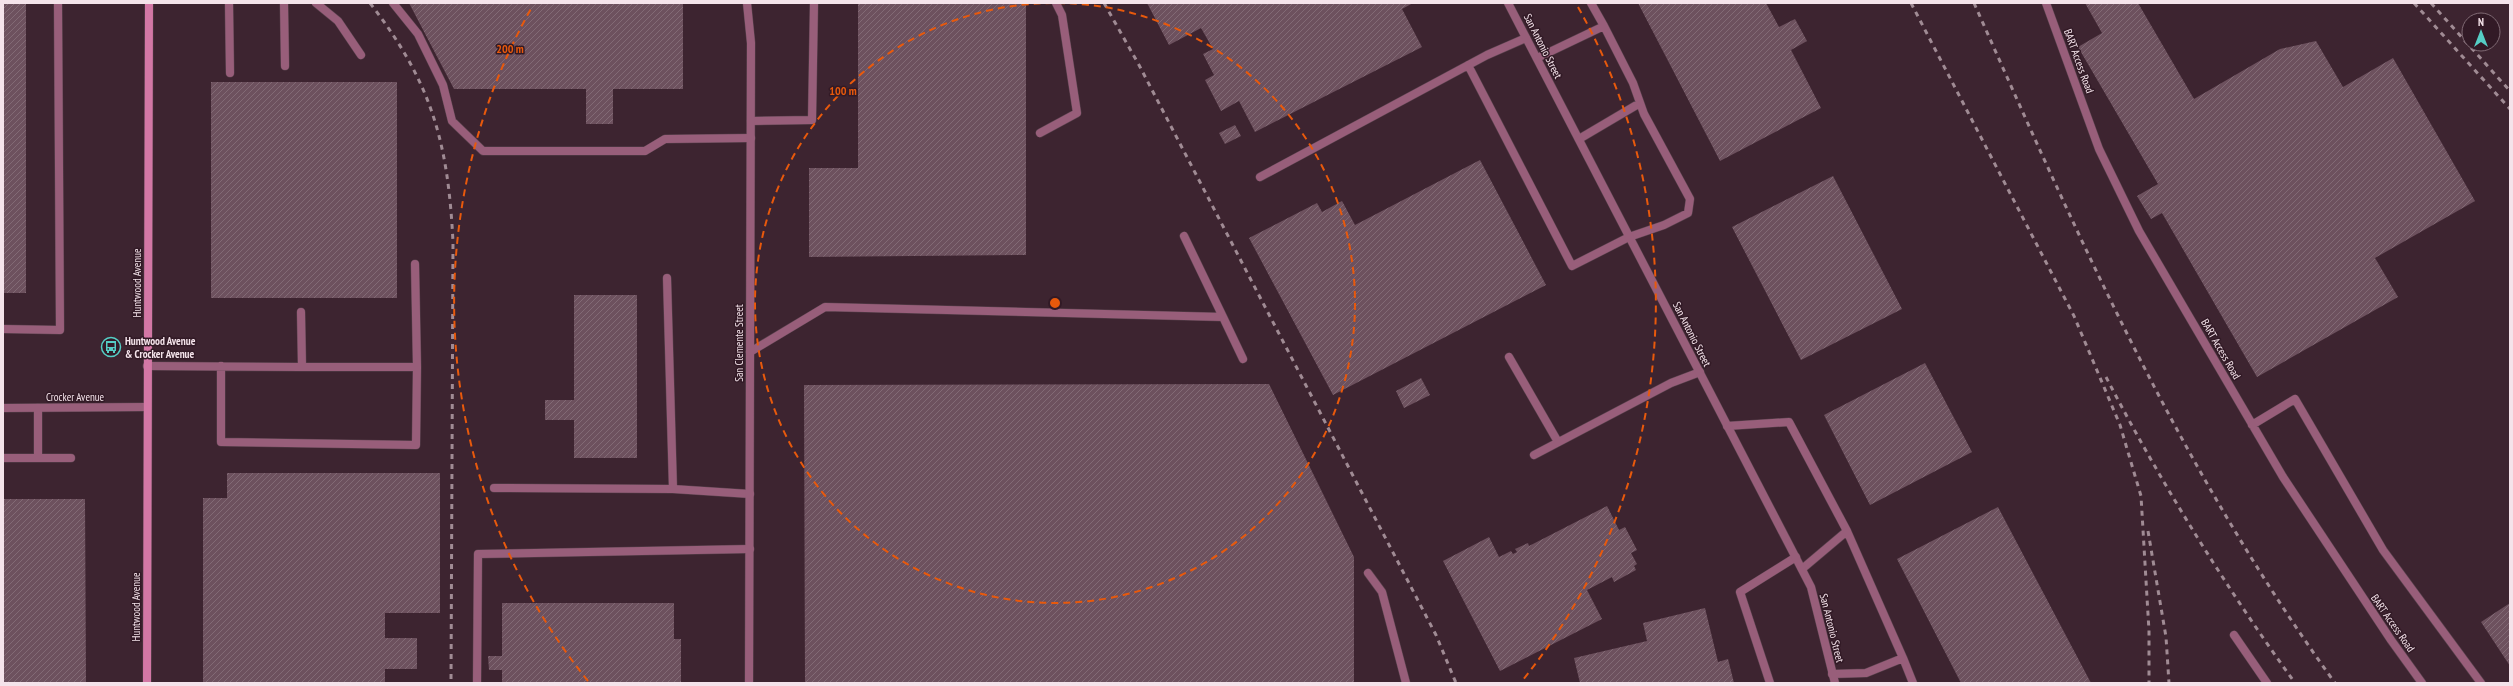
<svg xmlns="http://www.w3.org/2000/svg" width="2513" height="686" viewBox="0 0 2513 686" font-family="'PT Sans Narrow',sans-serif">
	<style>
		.building { fill: url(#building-hatch) }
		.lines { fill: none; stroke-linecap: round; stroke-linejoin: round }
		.lane-casing { stroke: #5a434e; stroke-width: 9 }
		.street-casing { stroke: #5a434e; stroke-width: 9 }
		.secondary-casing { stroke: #5a434e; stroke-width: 9 }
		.lane { stroke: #985e7a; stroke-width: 8 }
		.street { stroke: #985e7a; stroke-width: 8 }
		.secondary { stroke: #d377a5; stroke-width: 8 }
		.rail { stroke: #a08b94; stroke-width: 3; stroke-dasharray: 5 5; stroke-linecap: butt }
		.ring { fill: none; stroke: #e8590c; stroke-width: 2; stroke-dasharray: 7 5 }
		.labels { text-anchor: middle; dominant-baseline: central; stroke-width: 3; stroke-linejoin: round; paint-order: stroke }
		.street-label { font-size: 11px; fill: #f4e3ea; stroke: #321a26 }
		.poi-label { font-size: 11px; font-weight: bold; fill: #f4e3ea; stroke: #321a26; text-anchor: start }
		.centre { fill: #e8590c; stroke: #321a26; stroke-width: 2 }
		.ring-label { font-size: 12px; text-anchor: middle; font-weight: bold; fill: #e8590c; stroke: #321a26; stroke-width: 3; stroke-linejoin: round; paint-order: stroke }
	</style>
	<defs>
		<pattern id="building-hatch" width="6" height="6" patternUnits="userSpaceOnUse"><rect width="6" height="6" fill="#6d515e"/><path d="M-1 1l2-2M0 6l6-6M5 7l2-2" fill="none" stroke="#826a75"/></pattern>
	</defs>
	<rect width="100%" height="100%" fill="#3d2430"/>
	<path class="building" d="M 3,3 L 26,3 L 26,293 L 3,293 Z
		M 409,3 L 683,3 L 683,89 L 613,89 L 613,124 L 586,124 L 586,89 L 454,89 Z
		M 858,3 L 1026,3 L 1026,255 L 809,257 L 809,168 L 858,168 Z
		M 1147,3 L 1413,3 L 1402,9 L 1422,47 L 1255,132 L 1239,101 L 1221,111 L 1205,80 L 1214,75 L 1203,54 L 1213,49 L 1201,28 L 1169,45 Z
		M 1638,3 L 1766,3 L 1779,27 L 1795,19 L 1807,41 L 1791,50 L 1821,108 L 1720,161 Z
		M 2085,3 L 2138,3 L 2194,99 L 2280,49 L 2316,41 L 2343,87 L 2393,58 L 2475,201 L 2375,258 L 2398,297 L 2257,377 L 2162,213 L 2151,219 L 2137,196 L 2158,184 L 2078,47 L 2102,33 Z
		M 211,82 L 397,82 L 397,298 L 211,298 Z
		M 1235,125 L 1241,136 L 1225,144 L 1219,133 Z
		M 1480,160 L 1546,285 L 1333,395 L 1249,238 L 1317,203 L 1322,212 L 1342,201 L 1355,225 Z
		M 1833,176 L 1902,309 L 1801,360 L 1732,227 Z
		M 574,295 L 637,295 L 637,458 L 574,458 L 574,420 L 545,420 L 545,400 L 574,400 Z
		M 1925,363 L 1972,452 L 1870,505 L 1824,415 Z
		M 1421,378 L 1430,395 L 1404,408 L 1396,391 Z
		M 1269,384 L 1354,557 L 1354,683 L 805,683 L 804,385 Z
		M 227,473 L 440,473 L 440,613 L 385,613 L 385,638 L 417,638 L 417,669 L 385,669 L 385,683 L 203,683 L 203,498 L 227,498 Z
		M 3,499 L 85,499 L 86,683 L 3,683 Z
		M 1607,506 L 1619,530 L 1625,527 L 1637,550 L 1631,553 L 1637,564 L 1634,566 L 1636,570 L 1614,582 L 1612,577 L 1587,590 L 1602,619 L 1500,671 L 1443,561 L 1489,537 L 1499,557 L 1511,551 L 1513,554 L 1517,552 L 1515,549 L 1528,543 L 1529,546 Z
		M 1998,507 L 2045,596 L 2091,683 L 1961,683 L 1897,559 Z
		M 502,603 L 674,603 L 674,639 L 681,639 L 681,683 L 502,683 L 502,670 L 489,670 L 488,656 L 502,656 Z
		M 2510,603 L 2510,666 L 2481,622 Z
		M 1705,608 L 1718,662 L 1728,659 L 1734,683 L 1580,683 L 1574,658 L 1647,641 L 1643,623 Z"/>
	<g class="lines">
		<g class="lane-casing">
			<path id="lane" d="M 229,3 L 230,73
				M 284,3 L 285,66
				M 316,3 L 338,21 L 361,55
				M 393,3 L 418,34 L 443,85 L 452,121 L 483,151 L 645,151 L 665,139 L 751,138
				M 1591,3 L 1604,26
				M 2046,3 L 2099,149 L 2139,231 L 2283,477 L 2391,640 L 2422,683
				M 1468,65 L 1572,266 L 1629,237 L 1664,225 L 1688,213 L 1690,199 L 1644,114 L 1633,83 L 1604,26 L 1537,58
				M 751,121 L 812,120 L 814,3
				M 1040,133 L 1077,113 L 1062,15 L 1056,3
				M 1579,139 L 1640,103
				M 1260,177 L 1487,55 L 1526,38
				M 667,278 L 673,489 L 750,494
				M 1223,317 L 1243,359
				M 3,329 L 60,330 L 58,3
				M 750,352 L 825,307 L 1223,317 L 1184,236
				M 1509,357 L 1558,442
				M 147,366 L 302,367 L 301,312
				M 221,366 L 221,442 L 416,445 L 417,367
				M 302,367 L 417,367 L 415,264
				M 38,408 L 38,458
				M 2252,425 L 2295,399 L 2383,550 L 2481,683
				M 1727,426 L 1789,422 L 1847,531 L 1802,569
				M 1534,455 L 1671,383 L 1700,372
				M 3,458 L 71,458
				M 494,488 L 673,489
				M 1368,573 L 1382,592 L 1406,683
				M 2234,635 L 2267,683
				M 1903,658 L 1913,683
				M 1832,674 L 1866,673 L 1903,658 L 1847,531
				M 477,683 L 478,554 L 750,549
				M 1770,683 L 1740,592 L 1796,557"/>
		</g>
		<g class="street-casing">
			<path id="street" d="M 747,3 L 751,43 L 749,683
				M 1508,3 L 1811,587 L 1835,683
				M 3,408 L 147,407"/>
		</g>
		<g class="secondary-casing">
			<path id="secondary" d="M 147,683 L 149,3"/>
		</g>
		<use href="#lane" class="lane"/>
		<use href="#street" class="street"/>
		<use href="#secondary" class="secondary"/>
		<path class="rail" d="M 370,3 C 432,83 448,142 453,242 L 451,683
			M 1104,3 L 1139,65 L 1436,635 L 1456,683
			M 1911,3 L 2074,316 L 2120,425 L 2141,496 L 2149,631 L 2149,683
			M 1974,3 C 2080,241 2181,470 2335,683
			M 2414,3 L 2510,109
			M 2431,3 L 2510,91
			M 2106,377 C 2161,483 2225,586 2295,683
			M 2148,531 L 2166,637 L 2169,683"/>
	</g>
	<g class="ring">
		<path d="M1058 3A300 300 0 1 1 1052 3"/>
		<path d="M588 681A601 601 0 0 1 532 7M1578 7A601 601 0 0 1 1522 681"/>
	</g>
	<defs>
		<g id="bus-ring" transform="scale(1)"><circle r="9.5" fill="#321a26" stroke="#55cec5" stroke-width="1.5"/><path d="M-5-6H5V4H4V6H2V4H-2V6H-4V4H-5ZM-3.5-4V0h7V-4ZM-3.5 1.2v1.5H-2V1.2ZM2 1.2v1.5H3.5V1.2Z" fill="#55cec5"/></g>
	</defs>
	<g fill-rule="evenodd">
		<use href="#bus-ring" x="111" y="347"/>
	</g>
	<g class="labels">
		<g class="street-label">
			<text transform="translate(1543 46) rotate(63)">San Antonio Street</text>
			<text transform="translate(2079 61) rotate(70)">BART Access Road</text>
			<text transform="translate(137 283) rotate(-90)">Huntwood Avenue</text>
			<text transform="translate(1692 334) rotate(63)">San Antonio Street</text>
			<text transform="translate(739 343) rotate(-90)">San Clemente Street</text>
			<text transform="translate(2221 349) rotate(60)">BART Access Road</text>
			<text x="75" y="397">Crocker Avenue</text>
			<text transform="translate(136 607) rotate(-90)">Huntwood Avenue</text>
			<text transform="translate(2393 623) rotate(55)">BART Access Road</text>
			<text transform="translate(1832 628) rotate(76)">San Antonio Street</text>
		</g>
		<g class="poi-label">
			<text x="125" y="341">Huntwood Avenue<tspan x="125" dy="13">&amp; Crocker Avenue</tspan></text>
		</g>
	</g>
	<circle cx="1055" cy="303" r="6" class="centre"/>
	<g class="ring-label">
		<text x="510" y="53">200 m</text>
		<text x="843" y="95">100 m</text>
	</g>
	<rect width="2513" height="686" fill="none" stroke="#f4e3ea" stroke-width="8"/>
	<g transform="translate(2481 32)"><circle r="19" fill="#321a26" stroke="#806a74"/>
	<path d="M0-3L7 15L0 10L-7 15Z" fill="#55cec5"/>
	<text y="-6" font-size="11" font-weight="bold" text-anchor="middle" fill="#f4e3ea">N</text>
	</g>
</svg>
